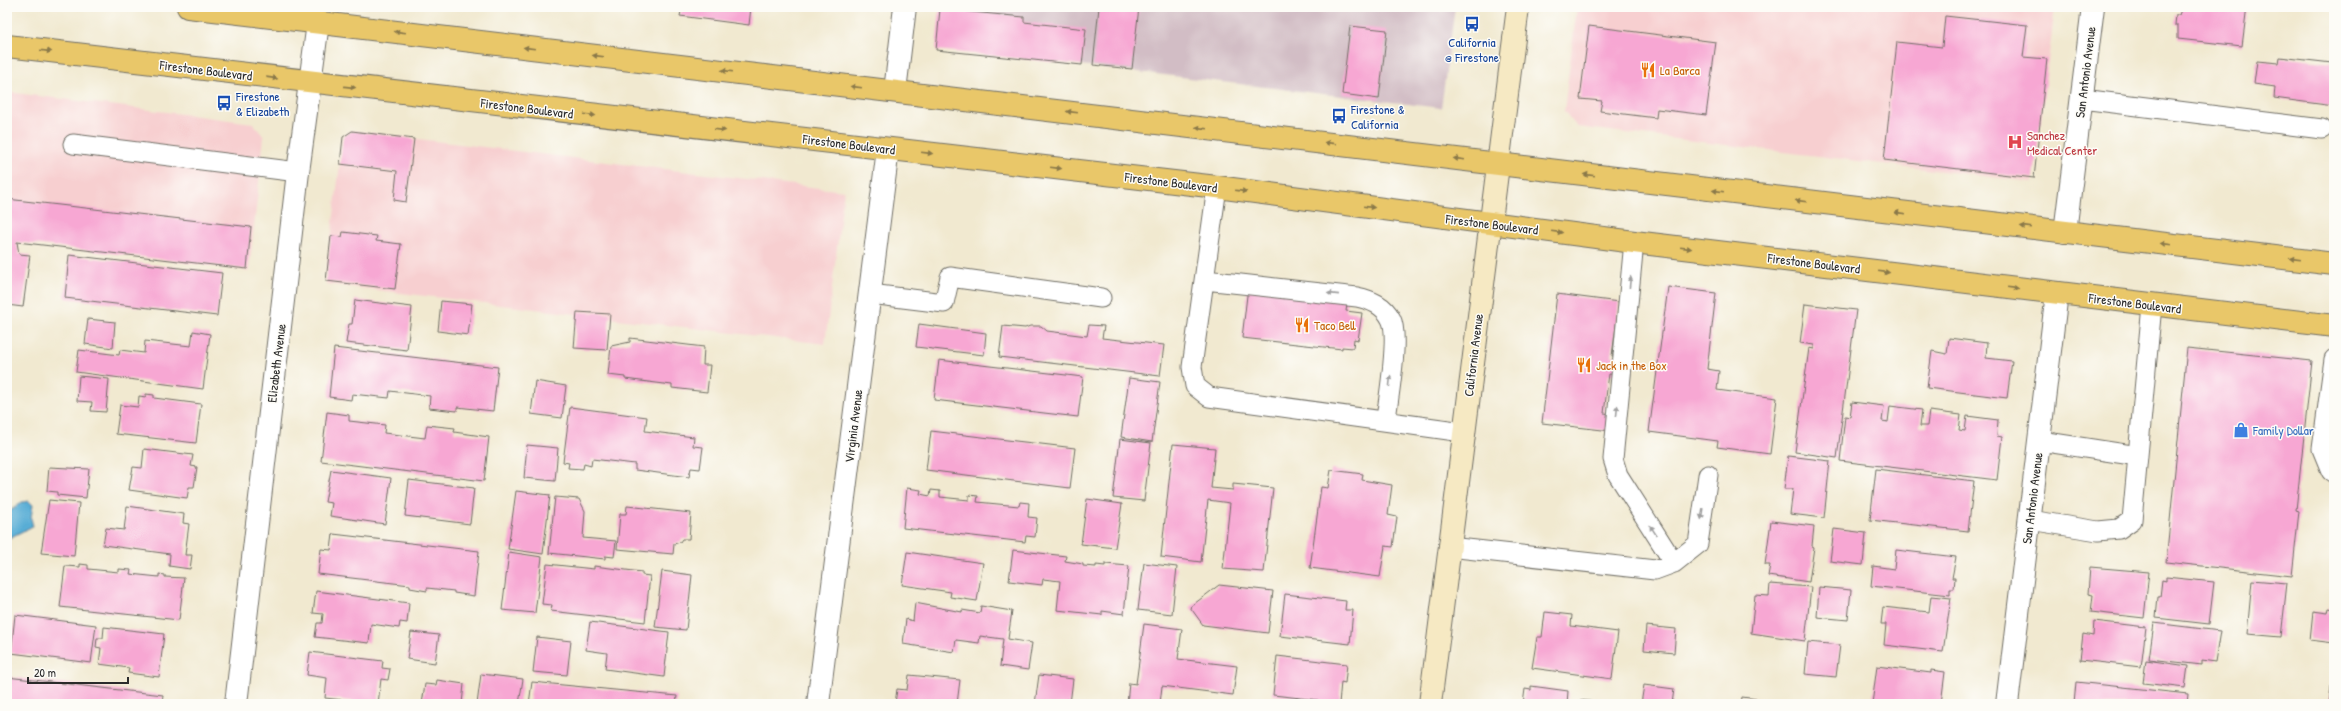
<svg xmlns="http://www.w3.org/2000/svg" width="2341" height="711" viewBox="0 0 2341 711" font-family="'Patrick Hand',sans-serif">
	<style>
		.built { fill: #f7cfd0 }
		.industrial { fill: #d2bdc5 }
		.water { fill: #59add5; stroke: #426c80 }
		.building { fill: #f7a7d3 }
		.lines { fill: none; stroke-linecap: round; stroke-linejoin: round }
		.lane-casing { stroke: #706e65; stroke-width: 21 }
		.street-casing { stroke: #706e65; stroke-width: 24 }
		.secondary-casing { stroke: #706e65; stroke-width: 24 }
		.primary-casing { stroke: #706e65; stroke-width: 24 }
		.lane { stroke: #fff; stroke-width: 19 }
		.street { stroke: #fff; stroke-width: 22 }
		.secondary { stroke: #f6e9c3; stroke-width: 22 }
		.primary { stroke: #e9c769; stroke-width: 22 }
		.oneway { fill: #8a794a }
		.oneway2 { fill: #a0a0a0 }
		.labels { text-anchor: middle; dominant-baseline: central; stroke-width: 3; stroke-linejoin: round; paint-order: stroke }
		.transit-label { font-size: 13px; fill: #164399; stroke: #fdfcf7; text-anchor: start }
		.street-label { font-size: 13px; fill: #2b2b2b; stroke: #fdfcf7 }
		.food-label { font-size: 13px; fill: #c56008; stroke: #fdfcf7; text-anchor: start }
		.health-label { font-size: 13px; fill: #be3a42; stroke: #fdfcf7; text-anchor: start }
		.shop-label { font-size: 13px; fill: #366cbe; stroke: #fdfcf7; text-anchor: start }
	</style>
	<rect width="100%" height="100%" fill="#fdfcf7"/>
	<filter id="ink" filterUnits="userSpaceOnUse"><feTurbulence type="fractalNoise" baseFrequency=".025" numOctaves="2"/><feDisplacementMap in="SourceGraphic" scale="8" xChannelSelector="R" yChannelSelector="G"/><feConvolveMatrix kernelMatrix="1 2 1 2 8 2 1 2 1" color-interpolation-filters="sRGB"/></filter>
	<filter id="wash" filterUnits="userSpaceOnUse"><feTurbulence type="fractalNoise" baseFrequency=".012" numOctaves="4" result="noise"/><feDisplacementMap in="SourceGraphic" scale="16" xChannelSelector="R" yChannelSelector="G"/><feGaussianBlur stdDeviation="0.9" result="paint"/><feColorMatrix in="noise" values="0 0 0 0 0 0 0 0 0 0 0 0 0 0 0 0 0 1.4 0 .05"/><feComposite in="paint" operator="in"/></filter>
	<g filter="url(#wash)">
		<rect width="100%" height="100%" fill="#f1e9d0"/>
		<path class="built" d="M 1577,7 L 2055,7 L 2033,182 L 1577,127 L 1564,111 Z
			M 7,92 L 253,123 L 264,137 L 249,271 L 7,240 Z
			M 352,131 L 844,191 L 825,344 L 326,284 L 343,137 Z"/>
		<path class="industrial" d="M 943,7 L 1455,7 L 1441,108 L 938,48 Z"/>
		<path class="water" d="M 29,501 L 33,505 L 31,518 L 33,526 L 7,539 L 7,513 L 22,502 Z"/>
		<g id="blocks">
			<path class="building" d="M 682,7 L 751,7 L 749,25 L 680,16 Z
				M 1099,7 L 1139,7 L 1132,69 L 1093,65 Z
				M 2182,7 L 2247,7 L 2242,46 L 2178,39 L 2178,25 L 2175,25 L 2176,15 L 2179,15 Z
				M 940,9 L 1024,17 L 1024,22 L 1086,29 L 1082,65 L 936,50 Z
				M 1945,16 L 2027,25 L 2023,57 L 2047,59 L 2034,178 L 1884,160 L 1897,42 L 1942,47 Z
				M 1350,26 L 1387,30 L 1379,99 L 1342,94 Z
				M 1589,26 L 1716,42 L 1706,115 L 1657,109 L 1656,118 L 1600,111 L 1602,101 L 1580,99 Z
				M 2280,57 L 2332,63 L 2331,67 L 2334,67 L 2334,106 L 2274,98 L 2275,87 L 2254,84 L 2257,61 L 2279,63 Z
				M 352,131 L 414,139 L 406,202 L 394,200 L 397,171 L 340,164 L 343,137 Z
				M 7,199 L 251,227 L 247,269 L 17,242 L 19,254 L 30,255 L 23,307 L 7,305 Z
				M 343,232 L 377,236 L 376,241 L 401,244 L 395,289 L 326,281 L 331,236 L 342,237 Z
				M 69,255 L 222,273 L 217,316 L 65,298 Z
				M 1248,287 L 1348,298 L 1346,311 L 1362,313 L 1358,340 L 1354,339 L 1353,348 L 1342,347 L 1342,349 L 1242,338 Z
				M 1668,287 L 1716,293 L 1707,369 L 1719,371 L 1717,390 L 1777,398 L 1770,454 L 1717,447 L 1718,441 L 1649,432 Z
				M 1557,294 L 1619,302 L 1612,356 L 1621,356 L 1619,375 L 1609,374 L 1604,413 L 1613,414 L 1611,431 L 1542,423 Z
				M 355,300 L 412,307 L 407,350 L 346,343 L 349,324 L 352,324 Z
				M 441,301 L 472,304 L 468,335 L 438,331 Z
				M 1805,304 L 1856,310 L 1837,458 L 1795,452 L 1809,348 L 1814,349 L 1814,345 L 1800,343 Z
				M 577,312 L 610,314 L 607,350 L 574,348 Z
				M 88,319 L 115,322 L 113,348 L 85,344 Z
				M 919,324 L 986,333 L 984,355 L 916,347 Z
				M 1089,325 L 1104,326 L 1102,338 L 1164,345 L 1160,376 L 999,357 L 1003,326 L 1025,328 L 1030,326 L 1041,326 L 1047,331 L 1087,336 Z
				M 193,331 L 210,334 L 203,389 L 76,372 L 79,350 L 119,355 L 120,350 L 144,353 L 145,341 L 191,346 Z
				M 630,338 L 704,347 L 703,365 L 710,365 L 707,392 L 672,388 L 672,385 L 625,379 L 625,377 L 608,375 L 611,346 L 630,342 Z
				M 1949,338 L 1987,343 L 1986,358 L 2012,361 L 2007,398 L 1927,388 L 1932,351 L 1947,354 Z
				M 334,348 L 498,367 L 493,411 L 457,407 L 457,411 L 429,408 L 430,396 L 390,391 L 389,398 L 352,394 L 351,400 L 329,397 Z
				M 2187,348 L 2312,361 L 2296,510 L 2299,511 L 2292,576 L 2166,562 Z
				M 939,360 L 1083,377 L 1078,417 L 934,400 Z
				M 79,376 L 109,379 L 106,412 L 91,411 L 92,402 L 77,401 Z
				M 1129,378 L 1160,382 L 1152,442 L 1121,437 Z
				M 535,381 L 566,386 L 562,418 L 531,414 Z
				M 146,394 L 154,395 L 154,398 L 201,404 L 196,443 L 116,434 L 120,405 L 138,407 L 139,396 L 146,397 Z
				M 1852,402 L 1884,406 L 1882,421 L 1888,422 L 1890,406 L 1922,410 L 1920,426 L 1927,426 L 1929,411 L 1961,415 L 1959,430 L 1965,431 L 1967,416 L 1998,420 L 1997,436 L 2002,437 L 1997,480 L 1840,461 L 1845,416 L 1850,417 Z
				M 570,407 L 647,417 L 645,431 L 694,437 L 693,446 L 703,447 L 700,469 L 691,468 L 689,477 L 635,470 L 635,464 L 592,459 L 591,466 L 584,464 L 583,469 L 568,468 L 569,463 L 563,462 Z
				M 327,412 L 349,415 L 349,421 L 385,425 L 384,433 L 425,438 L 427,425 L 455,428 L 454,432 L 489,437 L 484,481 L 321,461 Z
				M 931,431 L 1075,448 L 1070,488 L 926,470 Z
				M 1120,439 L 1151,443 L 1144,501 L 1113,498 Z
				M 1173,444 L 1215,448 L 1211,488 L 1233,490 L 1233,484 L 1273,488 L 1264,572 L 1223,569 L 1230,503 L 1208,500 L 1201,562 L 1161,557 Z
				M 527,445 L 558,448 L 555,481 L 524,478 Z
				M 144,449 L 193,455 L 191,466 L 197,467 L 194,487 L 189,487 L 187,498 L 129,490 L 133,467 L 142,468 Z
				M 1788,456 L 1830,461 L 1824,518 L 1790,514 L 1793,489 L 1784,489 Z
				M 49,467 L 89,469 L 86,498 L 57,495 L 57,492 L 47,491 Z
				M 1876,469 L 1974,481 L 1968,531 L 1870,520 Z
				M 331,470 L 391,478 L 385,524 L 330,516 L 332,503 L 325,502 Z
				M 1331,470 L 1363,474 L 1362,480 L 1392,485 L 1388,515 L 1397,517 L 1393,547 L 1385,546 L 1380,577 L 1310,568 L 1321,487 L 1328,488 Z
				M 409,480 L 474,488 L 470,524 L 405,516 Z
				M 907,488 L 921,490 L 920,494 L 930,496 L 931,490 L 940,491 L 940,497 L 969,500 L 969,495 L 978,496 L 977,502 L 1019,506 L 1020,502 L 1029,503 L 1028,517 L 1037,518 L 1035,537 L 1026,536 L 1025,542 L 903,528 Z
				M 516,491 L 550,495 L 543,554 L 508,549 Z
				M 555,497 L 579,499 L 585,511 L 583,538 L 616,541 L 614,557 L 605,556 L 605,559 L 549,553 Z
				M 1087,499 L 1122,504 L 1115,548 L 1081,544 Z
				M 49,500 L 79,503 L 74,556 L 41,553 Z
				M 127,506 L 184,514 L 183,523 L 189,524 L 185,555 L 192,555 L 190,569 L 169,566 L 170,554 L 103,545 L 106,528 L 124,530 Z
				M 627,506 L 691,513 L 689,539 L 682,539 L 680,542 L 674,544 L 673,554 L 617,549 L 620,514 L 626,514 Z
				M 1771,521 L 1814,526 L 1812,546 L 1814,547 L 1809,582 L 1768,576 L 1770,565 L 1765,565 Z
				M 1834,529 L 1866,533 L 1863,565 L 1830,561 Z
				M 333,534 L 479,551 L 474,596 L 454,593 L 454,591 L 427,588 L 427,591 L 410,588 L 410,585 L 318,574 L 321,549 L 331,550 Z
				M 1013,550 L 1066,556 L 1065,561 L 1083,564 L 1083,566 L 1096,567 L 1096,565 L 1105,566 L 1105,564 L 1129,566 L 1124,614 L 1102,611 L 1102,615 L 1057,610 L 1060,581 L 1043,579 L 1042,585 L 1009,581 Z
				M 1896,550 L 1956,557 L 1952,578 L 1955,578 L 1954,589 L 1950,589 L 1950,595 L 1871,586 L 1873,566 L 1894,569 Z
				M 509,552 L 542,557 L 535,613 L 502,610 Z
				M 907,552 L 983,563 L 977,601 L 950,597 L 951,592 L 902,585 Z
				M 1144,563 L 1177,567 L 1172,614 L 1138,610 Z
				M 80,564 L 88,565 L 88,569 L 119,572 L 119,569 L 131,570 L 130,574 L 159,577 L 159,574 L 165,575 L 165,577 L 184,578 L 179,620 L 60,607 L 65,566 L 80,567 Z
				M 547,564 L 594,569 L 594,566 L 642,572 L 642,575 L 650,576 L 645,622 L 551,611 L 552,605 L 542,604 Z
				M 2090,567 L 2149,572 L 2144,618 L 2091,612 L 2093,595 L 2088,594 Z
				M 662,571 L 692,575 L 686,630 L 655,627 Z
				M 2166,577 L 2214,582 L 2209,624 L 2156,618 L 2158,597 L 2160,597 L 2162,580 L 2166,581 Z
				M 2252,580 L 2287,583 L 2281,637 L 2247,634 Z
				M 1770,584 L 1811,587 L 1805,641 L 1751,633 L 1755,595 L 1769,596 Z
				M 1219,585 L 1273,591 L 1268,633 L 1203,625 L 1190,607 Z
				M 1819,587 L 1851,590 L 1848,620 L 1817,617 Z
				M 316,591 L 409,603 L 407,623 L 400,622 L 399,628 L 371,624 L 369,643 L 315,637 L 317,623 L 322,623 L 323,614 L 313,613 Z
				M 1285,594 L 1346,601 L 1345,610 L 1353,610 L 1350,644 L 1280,636 Z
				M 1931,596 L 1951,598 L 1943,652 L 1884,645 L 1886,624 L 1881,624 L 1883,607 L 1929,612 Z
				M 915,603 L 962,612 L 962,610 L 980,613 L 981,606 L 1012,611 L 1008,639 L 1032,643 L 1028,670 L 1000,666 L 1003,639 L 980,636 L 979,643 L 956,640 L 954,652 L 903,644 L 906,619 L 913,621 Z
				M 2329,608 L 2334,609 L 2334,643 L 2310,640 L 2313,611 L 2328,613 Z
				M 1545,612 L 1572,615 L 1571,626 L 1618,632 L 1612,679 L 1532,668 L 1537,637 L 1542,637 Z
				M 15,615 L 96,625 L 91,663 L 11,653 Z
				M 2094,621 L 2146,627 L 2141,667 L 2080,660 L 2083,634 L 2093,636 Z
				M 590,622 L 669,632 L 664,677 L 605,669 L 607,653 L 586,650 Z
				M 2154,623 L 2220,631 L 2215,662 L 2202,660 L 2202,665 L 2149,659 Z
				M 1144,624 L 1182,629 L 1178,659 L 1237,666 L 1233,695 L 1162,686 L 1160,704 L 1127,704 L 1129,683 L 1136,684 Z
				M 1646,626 L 1676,629 L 1674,653 L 1644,650 Z
				M 104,627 L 164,634 L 159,677 L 128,673 L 129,668 L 99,664 L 101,648 L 96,647 L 97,638 L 103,638 Z
				M 411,632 L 439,635 L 435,663 L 407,659 Z
				M 537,637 L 571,641 L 567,675 L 533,672 Z
				M 1808,642 L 1840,645 L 1836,677 L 1805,674 Z
				M 310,652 L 383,661 L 382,668 L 390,669 L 388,680 L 381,679 L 378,704 L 325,698 L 327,678 L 307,675 Z
				M 1277,656 L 1347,664 L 1345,683 L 1341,682 L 1339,704 L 1317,704 L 1318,700 L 1273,695 Z
				M 2146,660 L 2188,666 L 2185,688 L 2143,683 Z
				M 1877,666 L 1931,673 L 1931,670 L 1945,672 L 1941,704 L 1872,704 Z
				M 481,674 L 523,679 L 519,704 L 477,704 Z
				M 909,675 L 960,680 L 957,704 L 895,704 L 897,689 L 907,690 Z
				M 1039,675 L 1073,679 L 1070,704 L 1035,704 Z
				M 7,677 L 163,695 L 162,704 L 7,704 Z
				M 437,680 L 464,684 L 462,704 L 422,704 L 425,684 L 436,685 Z
				M 532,682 L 677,696 L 676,704 L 529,704 Z
				M 2076,682 L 2188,694 L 2187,704 L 2074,704 Z
				M 1644,685 L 1674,689 L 1672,704 L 1641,704 Z
				M 1531,686 L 1568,691 L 1567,704 L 1523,704 L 1525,689 L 1531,690 Z
				M 2331,686 L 2334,686 L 2334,704 L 2329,704 Z
				M 1742,697 L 1788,703 L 1788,704 L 1741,704 Z
				M 1580,700 L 1604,703 L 1604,704 L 1579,704 Z"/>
		</g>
	</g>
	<g filter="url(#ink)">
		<use href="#blocks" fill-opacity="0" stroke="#706e65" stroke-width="1"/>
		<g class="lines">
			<g class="lane-casing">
				<path id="lane" d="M 2082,99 L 2322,129
					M 73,144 L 298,172
					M 1217,187 L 1192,367 L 1195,386 L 1209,397 L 1463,432
					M 1634,242 L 1613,459 L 1618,475 L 1674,563
					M 1205,280 L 1357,297 C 1371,300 1384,305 1391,319 C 1400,336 1388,399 1386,420
					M 870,294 L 944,303 L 950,277 L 1101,298
					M 2334,359 L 2322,449 L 2331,471 L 2334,473
					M 2040,441 L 2138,456
					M 2030,520 L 2098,531 L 2119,529 L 2132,520 L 2152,305
					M 1449,547 L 1655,570 L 1674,563 L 1698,544 L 1708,475"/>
			</g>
			<g class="street-casing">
				<path id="street" d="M 895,91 L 905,7
					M 2065,232 L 2093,7
					M 236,704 L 298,172 L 318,23
					M 818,704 L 888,149
					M 2007,704 L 2057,293"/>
			</g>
			<g class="secondary-casing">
				<path id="secondary" d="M 1430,704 L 1518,7"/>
			</g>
			<g class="primary-casing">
				<path id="primary" d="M 188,7 L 2334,264
					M 7,46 L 1217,187 L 1634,242 L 2334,326"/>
			</g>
			<use href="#lane" class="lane"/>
			<use href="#street" class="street"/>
			<use href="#secondary" class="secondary"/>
			<use href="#primary" class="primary"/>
		</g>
		<defs><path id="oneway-solid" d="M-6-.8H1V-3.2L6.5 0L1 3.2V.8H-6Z"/></defs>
		<g class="oneway">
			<use href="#oneway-solid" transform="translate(400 32) rotate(-173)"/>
			<use href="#oneway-solid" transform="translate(529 48) rotate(-173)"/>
			<use href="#oneway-solid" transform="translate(46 51) rotate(7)"/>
			<use href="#oneway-solid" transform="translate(598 56) rotate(-173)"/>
			<use href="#oneway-solid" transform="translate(727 71) rotate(-173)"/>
			<use href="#oneway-solid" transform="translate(272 78) rotate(8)"/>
			<use href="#oneway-solid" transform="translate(350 87) rotate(6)"/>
			<use href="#oneway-solid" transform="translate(856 87) rotate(-173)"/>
			<use href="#oneway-solid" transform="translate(1072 112) rotate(-173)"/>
			<use href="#oneway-solid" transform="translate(590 115) rotate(7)"/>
			<use href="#oneway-solid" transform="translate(1201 128) rotate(-173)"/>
			<use href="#oneway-solid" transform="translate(720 130) rotate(7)"/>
			<use href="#oneway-solid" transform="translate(1330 143) rotate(-173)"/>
			<use href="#oneway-solid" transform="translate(927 153) rotate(7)"/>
			<use href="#oneway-solid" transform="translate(1459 159) rotate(-173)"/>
			<use href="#oneway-solid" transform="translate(1056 168) rotate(7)"/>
			<use href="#oneway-solid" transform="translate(1589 175) rotate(-173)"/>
			<use href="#oneway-solid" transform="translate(1241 191) rotate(7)"/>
			<use href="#oneway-solid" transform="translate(1718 191) rotate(-173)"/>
			<use href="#oneway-solid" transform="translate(1801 201) rotate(-173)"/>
			<use href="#oneway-solid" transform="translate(1369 207) rotate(7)"/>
			<use href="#oneway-solid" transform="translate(1900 213) rotate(-173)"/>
			<use href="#oneway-solid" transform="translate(2026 227) rotate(-173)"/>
			<use href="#oneway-solid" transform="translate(1557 232) rotate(7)"/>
			<use href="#oneway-solid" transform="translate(2166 244) rotate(-173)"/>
			<use href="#oneway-solid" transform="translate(1686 248) rotate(7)"/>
			<use href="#oneway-solid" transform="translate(2295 259) rotate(-173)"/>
			<use href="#oneway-solid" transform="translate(1884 272) rotate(7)"/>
			<use href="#oneway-solid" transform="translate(2013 288) rotate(7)"/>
		</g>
		<g class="oneway2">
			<use href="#oneway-solid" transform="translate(1630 282) rotate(-84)"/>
			<use href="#oneway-solid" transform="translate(1333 294) rotate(-174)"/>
			<use href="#oneway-solid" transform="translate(1390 381) rotate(-84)"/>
			<use href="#oneway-solid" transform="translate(1617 411) rotate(-84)"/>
			<use href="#oneway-solid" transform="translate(1702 514) rotate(98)"/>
			<use href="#oneway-solid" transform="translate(1653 530) rotate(-123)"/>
		</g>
	</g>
	<defs>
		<g id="bus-bare" transform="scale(1.2)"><path d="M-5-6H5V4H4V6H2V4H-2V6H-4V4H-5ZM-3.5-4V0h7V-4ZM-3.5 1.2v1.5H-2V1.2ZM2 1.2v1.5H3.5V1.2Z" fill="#1a4fb4" stroke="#fdfcf7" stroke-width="2.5" paint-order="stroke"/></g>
		<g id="restaurant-bare" transform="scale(1.2)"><path d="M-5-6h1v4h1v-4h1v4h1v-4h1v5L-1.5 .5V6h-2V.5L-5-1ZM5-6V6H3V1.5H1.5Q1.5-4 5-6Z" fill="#e8710a" stroke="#fdfcf7" stroke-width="2.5" paint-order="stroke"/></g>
		<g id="hospital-bare" transform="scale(1.2)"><path d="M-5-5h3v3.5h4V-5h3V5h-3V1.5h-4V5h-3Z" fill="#e0444e" stroke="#fdfcf7" stroke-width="2.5" paint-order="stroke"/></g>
		<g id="shop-bare" transform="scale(1.2)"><path d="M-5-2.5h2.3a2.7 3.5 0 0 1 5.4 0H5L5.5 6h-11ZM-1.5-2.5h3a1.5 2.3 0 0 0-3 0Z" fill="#3f7fe0" stroke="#fdfcf7" stroke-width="2.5" paint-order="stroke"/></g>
	</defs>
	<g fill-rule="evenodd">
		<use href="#bus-bare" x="1472" y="24"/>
		<use href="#restaurant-bare" x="1648" y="70"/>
		<use href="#bus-bare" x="224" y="103"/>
		<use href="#bus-bare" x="1339" y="116"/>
		<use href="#hospital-bare" x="2015" y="142"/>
		<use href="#restaurant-bare" x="1302" y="325"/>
		<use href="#restaurant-bare" x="1584" y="365"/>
		<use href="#shop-bare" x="2241" y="430"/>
	</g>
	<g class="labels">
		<g class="transit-label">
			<text x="1472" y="42" text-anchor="middle">California<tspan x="1472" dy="15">@ Firestone</tspan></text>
			<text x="236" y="96">Firestone<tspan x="236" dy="15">&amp; Elizabeth</tspan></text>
			<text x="1351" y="109">Firestone &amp;<tspan x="1351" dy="15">California</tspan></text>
		</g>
		<g class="street-label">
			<text transform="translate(206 70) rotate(7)">Firestone Boulevard</text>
			<text transform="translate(2085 72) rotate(-83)">San Antonio Avenue</text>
			<text transform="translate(527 108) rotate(7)">Firestone Boulevard</text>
			<text transform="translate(849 144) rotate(7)">Firestone Boulevard</text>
			<text transform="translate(1171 182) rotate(7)">Firestone Boulevard</text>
			<text transform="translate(1492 224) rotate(7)">Firestone Boulevard</text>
			<text transform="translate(1814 263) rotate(7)">Firestone Boulevard</text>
			<text transform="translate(2135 303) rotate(7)">Firestone Boulevard</text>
			<text transform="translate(1473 355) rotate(-83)">California Avenue</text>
			<text transform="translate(276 363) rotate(-83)">Elizabeth Avenue</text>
			<text transform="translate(853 426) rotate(-83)">Virginia Avenue</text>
			<text transform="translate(2032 498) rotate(-83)">San Antonio Avenue</text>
		</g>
		<g class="food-label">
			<text x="1660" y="70">La Barca</text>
			<text x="1314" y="325">Taco Bell</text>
			<text x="1596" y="365">Jack in the Box</text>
		</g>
		<g class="health-label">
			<text x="2027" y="135">Sanchez<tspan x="2027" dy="15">Medical Center</tspan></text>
		</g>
		<g class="shop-label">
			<text x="2253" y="430">Family Dollar</text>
		</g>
	</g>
	<rect width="2341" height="711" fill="none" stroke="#fdfcf7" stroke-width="24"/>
	<path d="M28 677v6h100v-6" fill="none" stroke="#2b2b2b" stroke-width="2"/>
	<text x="34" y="677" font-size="12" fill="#2b2b2b" stroke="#fdfcf7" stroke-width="3" paint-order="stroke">20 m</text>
</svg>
